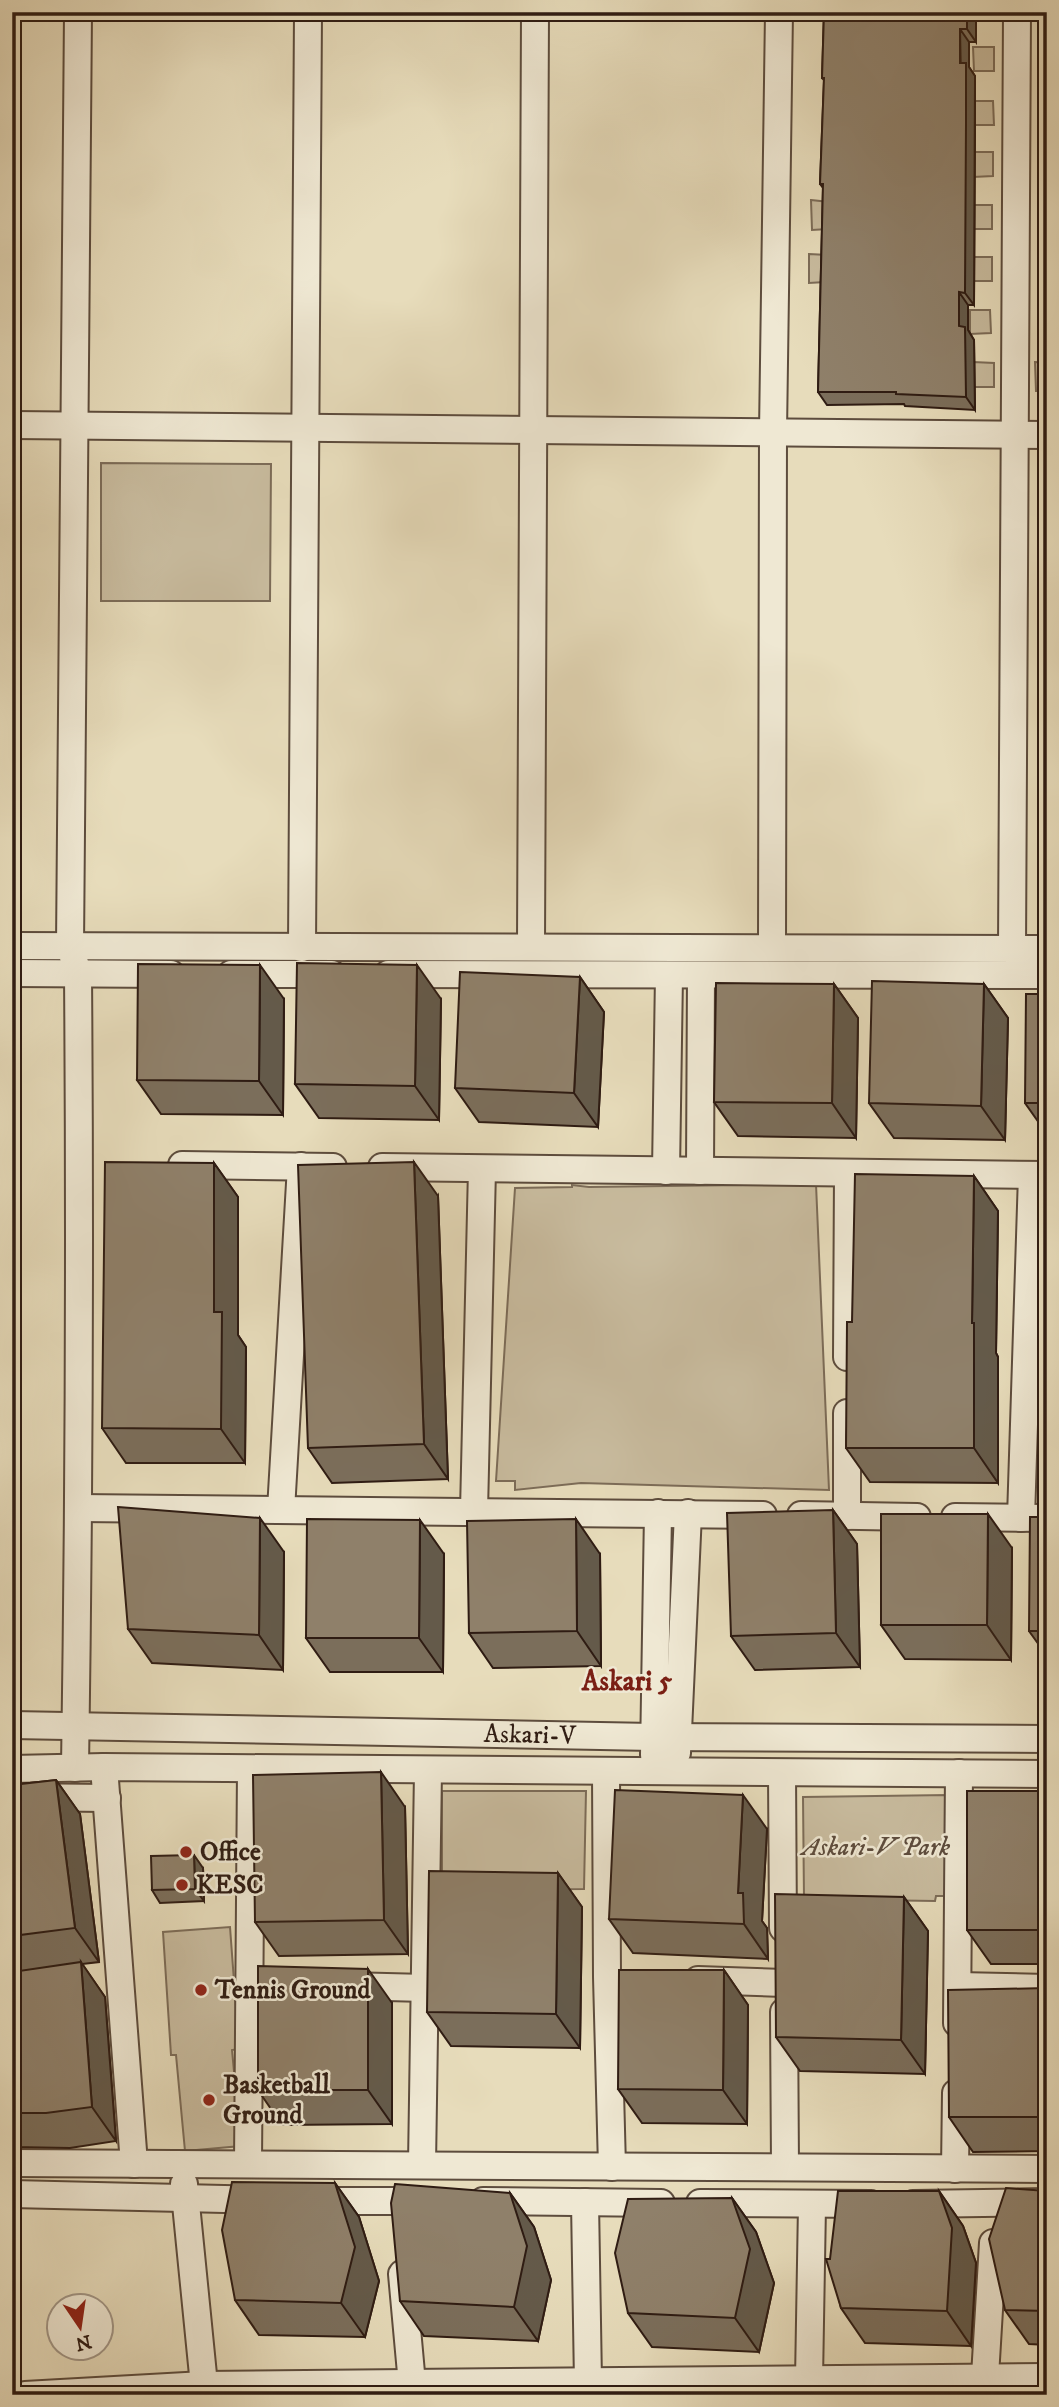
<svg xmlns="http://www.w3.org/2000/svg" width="1059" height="2407" viewBox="0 0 1059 2407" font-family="'IM FELL DW Pica',serif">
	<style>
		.green { fill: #c8bb9e; stroke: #7c6c58; stroke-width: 2 }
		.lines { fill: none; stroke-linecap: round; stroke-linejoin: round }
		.street-casing { stroke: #5d4c3d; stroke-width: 30 }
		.street { stroke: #efe8d3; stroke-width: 26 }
		.wall { fill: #7b6e5b; stroke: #2f1c13; stroke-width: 2 }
		.shaded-wall { fill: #645a4a; stroke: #2f1c13; stroke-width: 2 }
		.building { fill: #8f806a; stroke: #2f1c13; stroke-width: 2 }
		.poi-dot { fill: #8f2418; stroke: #efe8d3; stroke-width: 2.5 }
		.labels { text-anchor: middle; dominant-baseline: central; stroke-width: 5; stroke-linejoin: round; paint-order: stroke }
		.street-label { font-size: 26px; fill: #2f1c13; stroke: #efe8d3 }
		.park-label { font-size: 26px; font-style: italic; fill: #5d4c3d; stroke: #efe8d3 }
		.poi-label { font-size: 26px; font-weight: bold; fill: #2f1c13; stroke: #efe8d3; text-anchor: start }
		.neighbourhood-label { font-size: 28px; font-weight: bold; fill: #7a1f14; stroke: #efe8d3 }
	</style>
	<rect width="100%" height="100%" fill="#e7dcbb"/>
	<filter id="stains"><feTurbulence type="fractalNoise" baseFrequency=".00286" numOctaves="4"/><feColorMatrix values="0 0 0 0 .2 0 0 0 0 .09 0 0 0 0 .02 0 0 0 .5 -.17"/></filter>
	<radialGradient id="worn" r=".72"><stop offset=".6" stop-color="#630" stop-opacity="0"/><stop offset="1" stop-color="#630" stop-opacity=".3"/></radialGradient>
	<path class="green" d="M 973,47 L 994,47 L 994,71 L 974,71 Z
		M 973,101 L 993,101 L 994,125 L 973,125 Z
		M 972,152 L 993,152 L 993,176 L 973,177 Z
		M 811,200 L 829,202 L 828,229 L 812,230 Z
		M 971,205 L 992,205 L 992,229 L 972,229 Z
		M 809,254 L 827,255 L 825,282 L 809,283 Z
		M 971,257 L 992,257 L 992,281 L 972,281 Z
		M 970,310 L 990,310 L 991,333 L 970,334 Z
		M 973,362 L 994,363 L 994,387 L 974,387 Z
		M 1035,362 L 1047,363 L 1047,391 L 1036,391 Z
		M 101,463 L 271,464 L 270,601 L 101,601 Z
		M 816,1184 L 829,1490 L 581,1483 L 515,1490 L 515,1481 L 496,1481 L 515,1188 L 572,1187 L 572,1185 L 589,1187 Z
		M 442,1791 L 586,1791 L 584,1889 L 442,1890 Z
		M 948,1795 L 950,1896 L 936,1896 L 935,1901 L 804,1899 L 803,1797 Z
		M 230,1927 L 239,2049 L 232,2050 L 241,2146 L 185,2151 L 176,2055 L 171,2055 L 163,1932 Z"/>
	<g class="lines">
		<g class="street-casing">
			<g id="street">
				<path d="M 12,425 L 1047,435"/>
				<path d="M 12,946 L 1047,949"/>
				<path d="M 531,946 L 535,12"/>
				<path d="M 772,947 L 773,432 L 779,12"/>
				<path d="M 302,948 L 308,12"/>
				<path d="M 1012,949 L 1017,12"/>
				<path d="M 12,973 L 171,974"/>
				<path d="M 231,974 L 332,974"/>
				<path d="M 388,974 L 1047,975"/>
				<path d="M 182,1165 L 333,1167"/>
				<path d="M 382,1167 L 1047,1175"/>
				<path d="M 666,1171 L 669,975"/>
				<path d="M 700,1171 L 701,975"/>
				<path d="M 847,1357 L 848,1173"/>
				<path d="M 79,1508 L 763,1515"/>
				<path d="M 281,1510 L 301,1166"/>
				<path d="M 474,1511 L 482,1169"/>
				<path d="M 801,1515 L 917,1517"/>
				<path d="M 847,1516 L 847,1413"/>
				<path d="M 955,1517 L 1047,1518"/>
				<path d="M 1021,1518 L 1032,1175"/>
				<path id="s1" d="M 12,1725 L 653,1737 L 1047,1739"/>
				<path d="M 677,1753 L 688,1513"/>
				<path d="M 654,1755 L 658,1513"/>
				<path d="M 104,1767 L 134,2164"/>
				<path d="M 75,1768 C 79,1503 80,1238 78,973 L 70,947 L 78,12"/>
				<path d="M 12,1769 L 104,1767 L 1047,1774"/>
				<path d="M 606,1771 L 607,1977 L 612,2167"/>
				<path d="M 782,1773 L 783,1928"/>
				<path d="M 12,1797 L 107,1798"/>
				<path d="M 698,1980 L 783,1983"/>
				<path d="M 347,1986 L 426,1988"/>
				<path d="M 958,1986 L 1047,1988"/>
				<path d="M 784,2012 L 785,2167"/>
				<path d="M 957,2023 L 959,1773"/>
				<path d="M 12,2163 L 1047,2169"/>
				<path d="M 248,2164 L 251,1769"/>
				<path d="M 422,2165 L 428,1771"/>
				<path d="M 955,2169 L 956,2093"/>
				<path d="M 184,2184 L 205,2395"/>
				<path d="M 12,2194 L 262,2200"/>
				<path d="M 311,2201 L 427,2201"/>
				<path d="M 483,2201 L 661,2203"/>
				<path d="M 585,2202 L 588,2382"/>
				<path d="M 700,2203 L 871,2204"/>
				<path d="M 913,2204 L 1047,2202"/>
				<path d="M 402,2274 L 413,2395"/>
				<path d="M 809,2380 L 812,2205"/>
				<path d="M 984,2393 L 993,2243"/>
				<path d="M 25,2395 L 204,2385 L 1047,2377"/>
			</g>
		</g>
		<use href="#street" class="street"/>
	</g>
	<path class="wall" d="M 824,12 L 976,12 L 976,42 L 969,42 L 969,67 L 975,76 L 975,135 L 974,305 L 968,305 L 968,330 L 974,340 L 975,410 L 905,406 L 904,404 L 827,405 L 818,392 L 823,188 L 820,184 L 824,80 L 822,78 Z
		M 580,977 L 604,1012 L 598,1127 L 479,1122 L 455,1088 Z
		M 834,984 L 858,1018 L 856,1138 L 738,1136 L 714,1102 Z
		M 984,984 L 1008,1018 L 1005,1140 L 894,1138 L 869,1103 Z
		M 1047,994 L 1047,1134 L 1025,1103 Z
		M 284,999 L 283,1115 L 161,1114 L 137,1080 Z
		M 441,999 L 439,1120 L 319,1118 L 295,1084 Z
		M 12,1085 L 18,1109 L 12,1111 Z
		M 214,1163 L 238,1197 L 238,1335 L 246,1347 L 245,1463 L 126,1463 L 102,1428 Z
		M 974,1176 L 998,1211 L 996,1353 L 998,1357 L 998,1483 L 870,1482 L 846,1448 L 852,1322 Z
		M 438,1196 L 448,1479 L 332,1483 L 308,1448 Z
		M 833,1510 L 857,1544 L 860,1667 L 755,1670 L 731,1636 Z
		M 1047,1517 L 1047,1656 L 1029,1631 Z
		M 1012,1548 L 1011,1660 L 905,1659 L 881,1625 Z
		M 284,1552 L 283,1670 L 152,1663 L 128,1629 Z
		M 444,1554 L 443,1672 L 330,1672 L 306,1638 Z
		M 600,1554 L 601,1666 L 493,1668 L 469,1633 Z
		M 56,1780 L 80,1814 L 99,1962 L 82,1964 L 105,1997 L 116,2141 L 70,2148 L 12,2147 L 12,1785 Z
		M 1047,1791 L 1047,1964 L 991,1964 L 967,1930 Z
		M 405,1807 L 408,1954 L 279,1956 L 255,1922 Z
		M 767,1829 L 762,1921 L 767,1928 L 768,1959 L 633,1953 L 609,1919 Z
		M 203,1868 L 204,1901 L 160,1903 L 152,1890 Z
		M 558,1873 L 582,1907 L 580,2048 L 451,2046 L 427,2012 Z
		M 904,1897 L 928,1931 L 925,2074 L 800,2071 L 776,2037 Z
		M 724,1970 L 748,2005 L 747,2124 L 642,2123 L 618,2089 Z
		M 1047,1988 L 1047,2151 L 973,2152 L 949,2117 Z
		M 392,2003 L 392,2124 L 282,2125 L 258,2090 Z
		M 335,2183 L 359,2217 L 379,2281 L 365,2337 L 259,2335 L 235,2300 Z
		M 939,2191 L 963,2226 L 976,2263 L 971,2346 L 865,2343 L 841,2308 L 830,2259 Z
		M 1047,2191 L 1047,2345 L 1029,2344 L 1005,2310 Z
		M 510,2193 L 534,2227 L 551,2280 L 538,2341 L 424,2336 L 400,2301 Z
		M 732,2198 L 756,2232 L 774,2283 L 759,2352 L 652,2347 L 628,2313 Z"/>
	<path class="shaded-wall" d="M 967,12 L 976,12 L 976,42 L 967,29 Z
		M 960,29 L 969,42 L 969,67 L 975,76 L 974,305 L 965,293 Z
		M 959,292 L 968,305 L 968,330 L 974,340 L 975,410 L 966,397 L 959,326 Z
		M 260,965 L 284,999 L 283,1115 L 259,1081 Z
		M 417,965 L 441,999 L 439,1120 L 415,1086 Z
		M 580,977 L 604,1012 L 598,1127 L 574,1093 Z
		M 834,984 L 858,1018 L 856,1138 L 832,1103 Z
		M 984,984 L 1008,1018 L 1005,1140 L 981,1106 Z
		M 12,1085 L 18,1109 L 12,1102 Z
		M 414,1162 L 438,1196 L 448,1479 L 424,1444 Z
		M 214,1163 L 238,1197 L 238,1335 L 246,1347 L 245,1463 L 221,1429 L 214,1312 Z
		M 974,1176 L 998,1211 L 996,1353 L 998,1357 L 998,1483 L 974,1448 L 972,1323 Z
		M 833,1510 L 857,1544 L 860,1667 L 836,1633 Z
		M 988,1514 L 1012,1548 L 1011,1660 L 987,1625 Z
		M 260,1518 L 284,1552 L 283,1670 L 259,1635 Z
		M 576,1519 L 600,1554 L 601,1666 L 577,1631 Z
		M 420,1520 L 444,1554 L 443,1672 L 419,1638 Z
		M 381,1772 L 405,1807 L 408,1954 L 384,1920 Z
		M 56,1780 L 80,1814 L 99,1962 L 75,1928 Z
		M 743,1795 L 767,1829 L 762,1921 L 767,1928 L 768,1959 L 744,1924 L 738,1893 Z
		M 194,1855 L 203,1868 L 204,1901 L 195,1889 Z
		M 558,1873 L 582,1907 L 580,2048 L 556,2014 Z
		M 904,1897 L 928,1931 L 925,2074 L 901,2040 Z
		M 81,1962 L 105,1997 L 116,2141 L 92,2107 Z
		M 368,1969 L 392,2003 L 392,2124 L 368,2090 Z
		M 724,1970 L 748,2005 L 747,2124 L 723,2090 Z
		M 335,2183 L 359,2217 L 379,2281 L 365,2337 L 341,2303 Z
		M 939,2191 L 963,2226 L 976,2263 L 971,2346 L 947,2311 Z
		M 510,2193 L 534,2227 L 551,2280 L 538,2341 L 514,2307 Z
		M 732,2198 L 756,2232 L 774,2283 L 759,2352 L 735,2318 Z"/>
	<path class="building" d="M 824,12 L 967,12 L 967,29 L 960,29 L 960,63 L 966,63 L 966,123 L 965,293 L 959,292 L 959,326 L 965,327 L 966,397 L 896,394 L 896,392 L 818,392 L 823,184 L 820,184 L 824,78 L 822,78 Z
		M 1047,366 L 1047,398 L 1045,398 Z
		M 297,963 L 417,965 L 415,1086 L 295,1084 Z
		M 138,964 L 260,965 L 259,1081 L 137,1080 Z
		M 460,972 L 580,977 L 574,1093 L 455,1088 Z
		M 872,981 L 984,984 L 981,1106 L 869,1103 Z
		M 716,983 L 834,984 L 832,1103 L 714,1102 Z
		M 1026,994 L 1047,994 L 1047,1103 L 1025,1103 Z
		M 105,1162 L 214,1163 L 214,1312 L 222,1312 L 221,1429 L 102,1428 Z
		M 414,1162 L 424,1444 L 308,1448 L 298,1165 Z
		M 855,1174 L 974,1176 L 972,1323 L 974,1323 L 974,1448 L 846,1448 L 847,1322 L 852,1322 Z
		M 1045,1199 L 1047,1199 L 1047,1304 L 1042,1304 Z
		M 1046,1342 L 1047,1342 L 1047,1444 L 1044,1444 Z
		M 118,1507 L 260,1518 L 259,1635 L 128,1629 Z
		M 833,1510 L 836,1633 L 731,1636 L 727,1513 Z
		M 881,1514 L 988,1514 L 987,1625 L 881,1625 Z
		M 1030,1517 L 1047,1517 L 1047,1631 L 1029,1631 Z
		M 307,1519 L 420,1520 L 419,1638 L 306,1638 Z
		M 576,1519 L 577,1631 L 469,1633 L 467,1521 Z
		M 381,1772 L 384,1920 L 255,1922 L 253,1775 Z
		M 56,1780 L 75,1928 L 12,1936 L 12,1785 Z
		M 615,1790 L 743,1795 L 738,1893 L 743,1893 L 744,1924 L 609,1919 Z
		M 967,1791 L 1047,1791 L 1047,1930 L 967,1930 Z
		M 194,1855 L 195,1889 L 152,1890 L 151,1856 Z
		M 429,1871 L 558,1873 L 556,2014 L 427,2012 Z
		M 775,1894 L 904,1897 L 901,2040 L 776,2037 Z
		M 81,1962 L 92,2107 L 46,2113 L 12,2113 L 12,1972 Z
		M 258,1966 L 368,1969 L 368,2090 L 258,2090 Z
		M 619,1970 L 724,1970 L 723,2090 L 618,2089 Z
		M 1047,1988 L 1047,2117 L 949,2117 L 948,1990 Z
		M 232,2182 L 335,2183 L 355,2247 L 341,2303 L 235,2300 L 222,2230 Z
		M 395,2184 L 510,2193 L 527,2246 L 514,2307 L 400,2301 L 391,2203 Z
		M 1006,2188 L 1047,2191 L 1047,2311 L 1005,2310 L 989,2239 Z
		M 838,2191 L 939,2191 L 952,2228 L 947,2311 L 841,2308 L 826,2259 L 830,2259 Z
		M 732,2198 L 750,2249 L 735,2318 L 628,2313 L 615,2253 L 628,2199 Z"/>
	<g class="poi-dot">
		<circle cx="186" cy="1852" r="7"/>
		<circle cx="182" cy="1885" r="7"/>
		<circle cx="201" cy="1990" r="7"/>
		<circle cx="209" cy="2100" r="7"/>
	</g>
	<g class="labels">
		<g class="street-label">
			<text stroke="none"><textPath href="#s1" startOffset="518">Askari-V</textPath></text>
		</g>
		<g class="park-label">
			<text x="876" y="1847">Askari-V Park</text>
		</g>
		<g class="poi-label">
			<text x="200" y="1852">Office</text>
			<text x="196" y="1885">KESC</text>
			<text x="215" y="1990">Tennis Ground</text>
			<text x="223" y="2085">Basketball<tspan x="223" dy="30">Ground</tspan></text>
		</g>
		<g class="neighbourhood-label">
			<text x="627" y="1681">Askari 5</text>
		</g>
	</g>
	<rect width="1059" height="2407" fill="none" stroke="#e7dcbb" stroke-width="42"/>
	<rect x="14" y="14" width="1031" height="2379" fill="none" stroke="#2f1c13" stroke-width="3.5"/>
	<rect x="21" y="21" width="1017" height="2365" fill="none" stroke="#2f1c13" stroke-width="2"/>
	<g transform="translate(80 2327) rotate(167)"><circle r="33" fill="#efe8d3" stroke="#a29686" stroke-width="2"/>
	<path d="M0-5L12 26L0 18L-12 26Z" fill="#8f2418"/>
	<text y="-10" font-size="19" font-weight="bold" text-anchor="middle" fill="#2f1c13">N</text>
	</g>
	<rect width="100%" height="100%" filter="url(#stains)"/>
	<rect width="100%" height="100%" fill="url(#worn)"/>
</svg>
